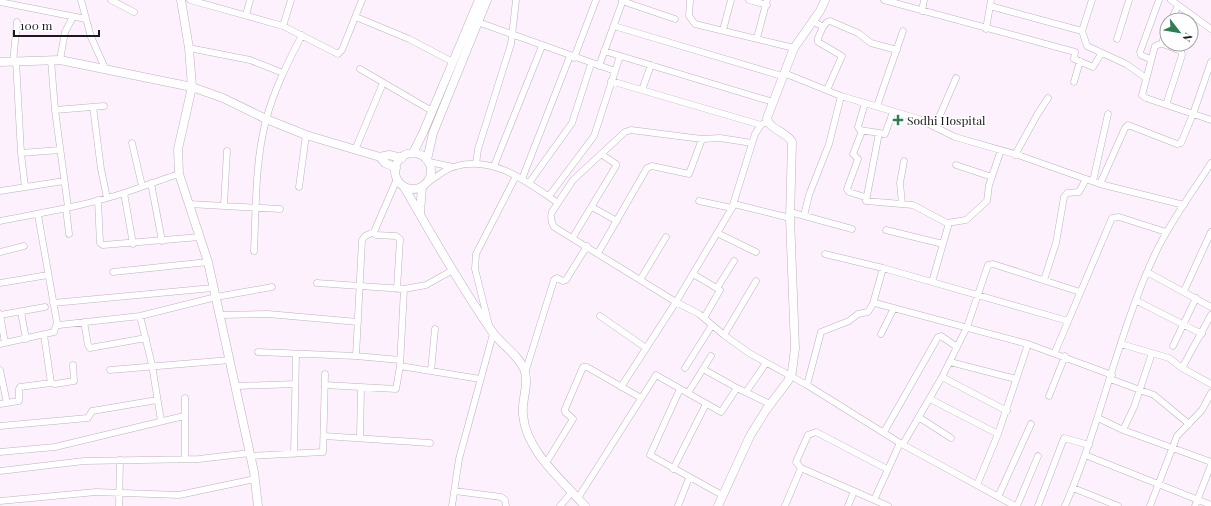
<svg xmlns="http://www.w3.org/2000/svg" width="1211" height="506" viewBox="0 0 1211 506" font-family="'Playfair Display',serif">
	<style>
		.lines { fill: none; stroke-linecap: round; stroke-linejoin: round }
		.minor-casing { stroke: #beb1bf; stroke-width: 7 }
		.tertiary-casing { stroke: #beb1bf; stroke-width: 9 }
		.minor { stroke: #fff; stroke-width: 6 }
		.tertiary { stroke: #fff; stroke-width: 8 }
		.poi-dot { fill: #2d7f51; stroke: #fff; stroke-width: 1.5 }
		.labels { text-anchor: middle; dominant-baseline: central; stroke-width: 3; stroke-linejoin: round; paint-order: stroke }
		.poi-label { font-size: 12px; fill: #1d181d; stroke: #fff; text-anchor: start }
	</style>
	<rect width="100%" height="100%" fill="#fdf1fe"/>
	<g class="lines">
		<g class="minor-casing">
			<path id="minor" d="M 81,0 L 91,37 L 105,68
				M 111,0 L 134,12
				M 190,0 L 283,26 L 338,54 L 342,50 L 362,0
				M 690,0 L 689,16 L 695,24 L 794,48
				M 749,0 L 767,5
				M 884,0 L 1075,52 L 1074,59 L 1093,67 L 1101,54
				M 1092,0 L 1082,31 L 1087,46 L 1126,64 L 1146,78
				M 1171,0 L 1211,29
				M 622,1 L 675,19
				M 0,2 L 86,19
				M 990,6 L 1082,31
				M 922,11 L 924,0
				M 246,15 L 250,0
				M 356,17 L 409,39 L 453,62
				M 1171,20 L 1178,6
				M 475,21 L 615,71
				M 813,21 L 823,27 L 827,22 L 830,21 L 858,33 L 871,43 L 897,50
				M 283,26 L 291,0
				M 614,26 L 782,76
				M 823,27 L 818,38 L 818,42 L 842,56 L 827,90
				M 986,29 L 991,0
				M 723,30 L 731,0
				M 757,38 L 767,0
				M 1117,39 L 1129,0
				M 1163,43 L 1155,46 L 1142,95 L 1146,98 L 1211,120
				M 189,48 L 250,60 L 283,73
				M 604,51 L 773,102
				M 574,58 L 596,0
				M 1150,59 L 1141,55 L 1140,52 L 1159,0
				M 51,60 L 55,110 L 68,207
				M 60,60 L 65,32 L 73,17
				M 16,61 L 21,153 L 25,187
				M 13,62 L 17,22
				M 599,66 L 623,0
				M 360,69 L 432,111
				M 784,73 L 841,96 L 919,119 L 955,137 L 1018,155 L 1100,184 L 1184,205
				M 611,81 L 761,125
				M 1074,82 L 1080,61
				M 642,90 L 651,65
				M 865,103 L 858,127 L 860,130 L 885,134 L 893,112
				M 1166,105 L 1182,55 L 1181,51 L 1163,44 L 1163,40 L 1167,30
				M 877,106 L 903,31
				M 93,107 L 101,169 L 107,198
				M 55,110 L 104,106
				M 936,128 L 940,115 L 956,78
				M 862,131 L 853,154 L 858,159 L 847,189 L 849,192 L 865,197
				M 879,133 L 866,201 L 913,205 L 947,223 L 966,220 L 987,201 L 989,185 L 1001,150
				M 132,143 L 142,186
				M 752,143 L 720,138 L 702,139 L 631,130 L 625,132 L 573,180 L 552,212 C 550,218 551,222 554,227 L 676,302 L 699,314 L 724,335 L 749,353 L 807,385 L 900,443 L 1015,506
				M 355,150 L 383,83
				M 21,153 L 60,150
				M 1015,155 L 1037,115 L 1048,98
				M 429,162 L 453,167
				M 476,164 L 478,149 L 511,44 L 516,0
				M 956,165 L 992,177
				M 494,166 L 542,46
				M 522,179 L 570,56
				M 1093,181 L 1108,114
				M 151,183 L 162,241
				M 427,183 C 435,178 444,170 453,167 C 493,154 527,182 558,203
				M 529,183 L 572,123 L 591,64
				M 1100,184 L 1125,128 L 1128,125 L 1177,144 L 1181,143 L 1193,114 L 1211,62
				M 299,187 L 306,135
				M 0,191 L 64,181
				M 124,193 L 133,244
				M 549,196 L 594,136 L 620,56
				M 98,200 L 100,243 L 103,245 L 200,237
				M 699,201 L 732,208
				M 189,204 L 280,209
				M 734,204 L 790,218
				M 902,204 L 900,183 L 904,161
				M 224,205 L 227,151
				M 592,207 L 617,221
				M 66,208 L 69,234
				M 790,212 L 852,229
				M 38,215 L 57,323 L 59,325 L 140,316 L 216,297 L 272,287
				M 804,216 L 809,195 L 829,144 L 841,96
				M 0,221 C 41,213 84,206 124,193 C 142,187 160,180 179,174
				M 886,230 L 943,244
				M 717,233 L 756,252
				M 573,237 L 616,166 L 616,164 L 601,154
				M 254,251 C 256,208 255,162 266,120 C 274,90 288,62 302,35
				M 0,252 L 24,246
				M 598,253 L 647,168 L 652,166 L 689,174 L 702,139
				M 825,254 L 883,268 L 1068,321
				M 883,268 L 874,300 L 875,303 L 1028,344 L 1112,375
				M 113,272 L 208,262
				M 1147,272 L 1211,307
				M 693,274 L 720,290 L 704,318
				M 640,280 L 666,237
				M 1044,280 L 1056,243 L 1064,197 L 1067,193 L 1079,192 L 1086,179
				M 932,282 L 949,223
				M 0,283 L 48,275
				M 317,283 L 404,289 L 426,285 L 453,270
				M 717,288 L 734,261
				M 397,289 L 400,239 L 396,236 L 376,235 L 374,232 L 397,179
				M 1184,291 L 1211,232
				M 1137,301 L 1202,334
				M 53,303 L 213,288
				M 21,312 L 26,339
				M 0,314 L 5,343
				M 0,315 L 45,307
				M 220,315 L 268,314 L 358,322
				M 140,316 L 152,365 L 161,421
				M 600,316 L 646,348
				M 84,322 L 88,345 L 90,348 L 146,338
				M 489,325 L 475,269 L 476,254 L 516,176
				M 881,334 L 894,308
				M 44,335 L 51,383 L 55,384 L 74,381 L 73,365
				M 724,335 L 756,281
				M 0,344 L 54,332 L 57,323
				M 1121,344 L 1169,358 L 1182,368 L 1211,384
				M 1173,346 L 1196,298
				M 258,352 L 356,356 L 400,360
				M 1055,352 L 1112,218 L 1119,217 L 1166,232
				M 356,356 L 362,240 L 365,236 L 374,232
				M 950,362 L 1016,379
				M 400,366 L 480,379
				M 685,368 L 712,325
				M 1182,368 L 1211,315
				M 703,369 L 737,388
				M 0,370 L 7,403
				M 110,370 L 230,360
				M 431,371 L 435,329
				M 525,373 L 554,280 L 557,278 L 563,281 L 566,280 L 587,246
				M 942,377 L 1007,411
				M 1110,379 L 1154,395 L 1189,424
				M 325,385 L 396,389 L 400,366 L 404,289
				M 807,385 L 821,332 L 849,321 L 858,314 L 868,312 L 874,302
				M 237,386 L 295,384
				M 621,387 L 676,302 L 732,208 L 755,134 L 761,125 L 768,121
				M 680,389 L 650,455 L 722,495
				M 746,392 L 766,363
				M 688,393 L 711,356
				M 1049,396 L 1065,356
				M 185,398 L 185,459
				M 930,399 L 998,434
				M 0,404 L 19,401 L 19,389 L 20,387 L 51,383
				M 920,418 L 951,438
				M 1098,418 L 1123,430 L 1211,462
				M 0,426 L 88,418 L 92,411 L 157,400
				M 1123,430 L 1134,407 L 1152,353
				M 884,432 L 938,337 L 941,336 L 957,347
				M 324,436 L 430,443
				M 360,438 L 361,388
				M 903,444 L 942,377 L 967,327 L 988,265 L 993,264 L 1080,292
				M 0,452 L 55,447 L 184,416
				M 294,454 L 296,354
				M 1085,455 L 1211,505
				M 250,456 L 323,452 L 325,374
				M 546,463 L 573,419 L 565,412 L 565,409 L 583,367 L 587,367 L 641,398
				M 673,469 L 706,404
				M 887,469 L 816,432 L 808,435 L 796,462 L 801,468 L 888,506
				M 0,471 L 84,461 L 199,459 L 250,453
				M 977,485 L 998,434 L 1028,344
				M 1073,488 L 1118,506
				M 455,491 L 501,497 L 505,500 L 506,506
				M 998,497 L 1031,424
				M 578,498 L 656,375 L 721,412 L 737,388 L 770,404
				M 874,500 L 900,443
				M 0,501 L 96,492 L 179,495 L 255,479
				M 119,506 L 120,460
				M 452,506 L 459,459 L 493,334
				M 560,506 L 572,492
				M 678,506 L 689,478
				M 785,506 L 801,468
				M 848,506 L 854,491
				M 1017,506 L 1038,456
				M 1038,506 L 1064,438 L 1089,445
				M 1065,506 C 1101,424 1117,335 1155,254 C 1170,222 1192,193 1211,163
				M 1150,506 L 1177,436 L 1202,410 L 1211,393
				M 1195,506 L 1211,465"/>
		</g>
		<g class="tertiary-casing">
			<path id="tertiary" d="M 181,0 L 189,48 L 192,87 L 178,149 L 179,174 L 208,262 L 254,472 L 258,506
				M 0,62 L 60,60 L 192,87 L 223,98 L 266,119 L 306,135 L 380,157 L 389,155 L 402,158
				M 413,153 L 423,133 L 479,0
				M395 171a18 18 0 1 1 36 0a18 18 0 1 1-36 0Z
				M 380,157 L 385,163 L 396,168
				M 427,160 L 433,133 L 487,0
				M 404,187 C 432,235 459,284 491,330 C 500,344 518,354 524,369 C 530,383 521,401 523,415 C 526,451 562,480 585,506
				M 420,213 L 422,187
				M 718,506 L 750,436 L 766,410 L 788,381 L 792,372 L 795,348 L 790,218 L 792,142 C 786,131 769,130 767,118 L 794,48 L 820,11 L 825,0"/>
		</g>
		<use href="#minor" class="minor"/>
		<use href="#tertiary" class="tertiary"/>
	</g>
	<path class="poi-dot" d="M896 114h4v4h4v4h-4v4h-4v-4h-4v-4h4z"/>
	<g class="labels">
		<g class="poi-label">
			<text x="907" y="120">Sodhi Hospital</text>
		</g>
	</g>
	<g transform="translate(1179 32) rotate(121)"><circle r="19" fill="#ffffff" stroke="#a5a3a5"/>
	<path d="M0-3L7 15L0 10L-7 15Z" fill="#2d7f51"/>
	<text y="-6" font-size="11" font-weight="bold" text-anchor="middle" fill="#1d181d">N</text>
	</g>
	<path d="M14 30v6h85v-6" fill="none" stroke="#1d181d" stroke-width="2"/>
	<text x="20" y="30" font-size="12" fill="#1d181d" stroke="#ffffff" stroke-width="3" paint-order="stroke">100 m</text>
</svg>
